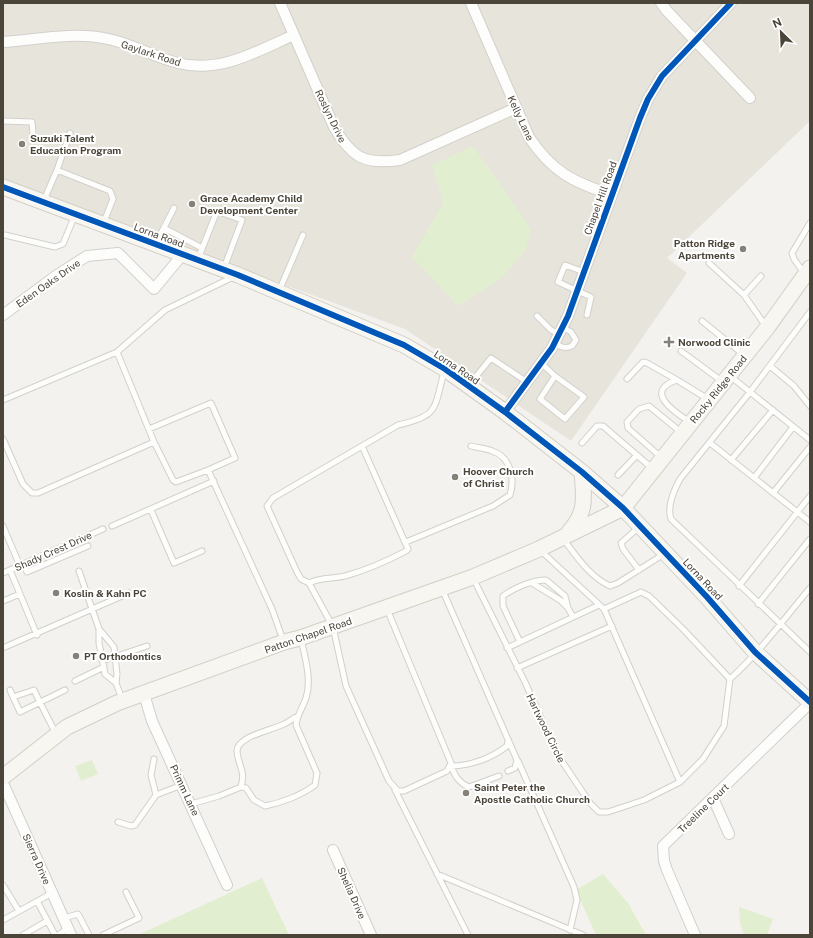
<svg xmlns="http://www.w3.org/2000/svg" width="813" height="938" viewBox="0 0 813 938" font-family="'Public Sans',sans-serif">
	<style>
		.residential { fill: #e7e4dc }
		.green { fill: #e1eecf }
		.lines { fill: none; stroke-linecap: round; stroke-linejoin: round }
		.lane-casing { stroke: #d2d0cb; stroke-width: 7 }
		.street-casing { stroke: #d2d0cb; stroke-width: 12 }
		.secondary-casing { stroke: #d3cfc5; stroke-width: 17 }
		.lane { stroke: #fdfdfc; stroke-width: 5 }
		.street { stroke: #fdfdfc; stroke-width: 10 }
		.secondary { stroke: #f7f6f1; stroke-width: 15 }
		.cycleway-casing { stroke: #fff; stroke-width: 8 }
		.cycleway { stroke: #0057b8; stroke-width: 6 }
		.poi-dot { fill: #868178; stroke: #fff; stroke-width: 1.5 }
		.labels { text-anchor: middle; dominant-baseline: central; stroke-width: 4; stroke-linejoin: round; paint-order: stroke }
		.street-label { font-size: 10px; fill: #4b4439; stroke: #fff }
		.poi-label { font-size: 10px; font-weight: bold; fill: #4b4439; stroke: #fff; text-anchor: start }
	</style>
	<rect width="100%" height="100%" fill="#f4f2ee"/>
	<path class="residential" d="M 3,3 L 810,3 L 810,121 L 667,258 L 687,273 L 571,441 L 405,329 L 3,182 Z"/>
	<path class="green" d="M 473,146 L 531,229 L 526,249 L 503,277 L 458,306 L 412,257 L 443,203 L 432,165 Z
		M 92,760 L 98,774 L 81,781 L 75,766 Z
		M 603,874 L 628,903 L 646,935 L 596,935 L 576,890 Z
		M 262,878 L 289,935 L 138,935 Z
		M 739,907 L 773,919 L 767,935 L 744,935 L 740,923 Z"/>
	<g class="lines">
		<g class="lane-casing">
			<path id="lane" d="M 3,121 L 32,122 L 33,133
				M 57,170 L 70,133
				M 44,200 L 57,170 L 110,191 L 113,199 L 103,224
				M 164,228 L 202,248
				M 5,235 L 55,247 L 63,244 L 75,215
				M 156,243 L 174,208
				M 198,259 L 217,211 L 242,220 L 224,268
				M 709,263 L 744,295 L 765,325
				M 584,272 L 565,265 L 558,282 L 591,297 L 587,315
				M 804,273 L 794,259 L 792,253 L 810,223
				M 279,291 L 303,235
				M 744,295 L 761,276
				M 810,312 L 750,392 L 680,479 C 674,490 667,507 671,519 L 810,652
				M 537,316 L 551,330 L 559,334
				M 702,321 L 744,355
				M 554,343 C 561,347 565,349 572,346 L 576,340 L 571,332 L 563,327
				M 681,351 L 723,382
				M 541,363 L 555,376 L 540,399 L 565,419 L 584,397 L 555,376
				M 770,366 L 794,386 L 810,406
				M 730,376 L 810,440
				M 627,379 L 643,362 L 647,363 L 677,380
				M 470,384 L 491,358 L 527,382
				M 3,400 L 117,352 L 165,310 L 233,277
				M 690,422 C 674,412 643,391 677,380 L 708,399
				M 149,429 L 211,403 L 235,458 L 208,470
				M 3,439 L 23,484 L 32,493 L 38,493 L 154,442 L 117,352
				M 154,442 L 173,480 L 176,482 L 208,470 L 272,609 L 283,640
				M 582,443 L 597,426 L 603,426 L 653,469
				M 710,443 L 810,522
				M 662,458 L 628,428 L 627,422 L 639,409 L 649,406 L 682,433
				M 731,460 L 773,410
				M 618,475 L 637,455
				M 754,478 L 793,427
				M 773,493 L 810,447
				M 151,510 L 174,563 L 202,551
				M 3,526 L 20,566
				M 112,526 L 214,481
				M 564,540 C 577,557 590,577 610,586 L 618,583 L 664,554
				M 406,542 L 493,506 L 510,495 C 515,479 511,457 492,451 C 486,448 478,448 471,446
				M 540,550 L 604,609 L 641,592 L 649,596 L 683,629 L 730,679
				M 24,564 L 27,572 L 88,546
				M 10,570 L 37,635
				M 639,570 L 623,549 L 621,543 L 639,527
				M 79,571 L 99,629 L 114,647 L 117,674 L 116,683 L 105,674 L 99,643 L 99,629
				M 3,573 L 103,529
				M 473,578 L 525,682 L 557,754 L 590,803 L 599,812 L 608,812 L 644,800 L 680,782 L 703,759 L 724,726 L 730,679 C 760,652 784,619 810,588
				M 309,583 C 321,577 333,579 345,576 C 367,570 387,561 406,551 L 408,549 L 362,446
				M 532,583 L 560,600 L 568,608
				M 739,586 L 810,496
				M 442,589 L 517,760 L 515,768 L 508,771
				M 3,601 L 20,594
				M 758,604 L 810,539
				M 387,609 L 451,763 L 447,771 L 404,791 L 398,791 L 389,781 L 346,686 L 333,627 L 309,583 L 301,579 L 297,572 L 267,506 L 273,498 L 398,425 C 439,416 434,409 444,372
				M 604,609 L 680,782
				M 520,642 L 503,606 L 503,596 C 514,588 532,580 546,580 L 565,596 L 568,608 L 573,617
				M 5,647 L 129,593
				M 507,648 L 599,605
				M 102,661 L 147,646
				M 517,668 L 612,626
				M 75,681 L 104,667
				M 116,683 L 122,699
				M 10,690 L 13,697
				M 56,734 C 49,720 41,705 34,690 L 13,697 L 20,712 L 65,690
				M 154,759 L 151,775 L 156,795
				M 518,761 L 574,887 L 577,900 L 570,930
				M 499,776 L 469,787 C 459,783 455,776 451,766 C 470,766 492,758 507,746 L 508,741
				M 241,787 C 246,770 238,766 237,751 C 237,736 273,730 284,724 C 289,722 293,718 298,716
				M 395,790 L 468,935
				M 191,804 L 219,796 L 241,787 L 246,788 L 254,800 L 265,806 C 281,803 302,795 315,785 L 317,773 L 296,725 C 297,715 303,707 306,698 C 312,680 305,657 301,639
				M 118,822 L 131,826 L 135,825 L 156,795 L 182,785
				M 437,874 L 583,935
				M 3,885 L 19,911
				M 37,901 L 55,935
				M 64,918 L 78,914 L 89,935
				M 3,920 L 52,893
				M 23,935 L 47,921
				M 58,935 L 68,928
				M 103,935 L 139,918 L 126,892"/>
		</g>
		<g class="street-casing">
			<path id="street" d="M 280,3 L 334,127 C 352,158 365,165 400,160 L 516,108
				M 471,3 L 529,137 C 552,172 573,182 612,195
				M 661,3 L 667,11 L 750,98
				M 3,42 C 35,40 71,32 103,38 C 129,42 153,57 178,63 C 220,74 257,51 294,35
				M 3,315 L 57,275 L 87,256 L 118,253 L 154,289 L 183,254
				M 505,412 L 552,348 L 568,316 L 640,118 L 648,99 L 662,76 L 731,3
				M 144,694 L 152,721 L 227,885
				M 3,783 L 71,935
				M 713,798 L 729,834
				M 333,850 L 371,935
				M 695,935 L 667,870 L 664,861 L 663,846 L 810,703"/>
		</g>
		<g class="secondary-casing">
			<path id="secondary" d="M 3,187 L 238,275 L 404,345 L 445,369 L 505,412 L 582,472 L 623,508 L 707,597 L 755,652 L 810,702
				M 569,532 C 587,512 584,498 582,472
				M 3,777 L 67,727 L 117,703 L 284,642 L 300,638 L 473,577 L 539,549 L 623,508 L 767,328 L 810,268"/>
		</g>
		<use href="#lane" class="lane"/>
		<use href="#street" class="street"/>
		<use href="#secondary" class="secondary"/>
		<g class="cycleway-casing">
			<path id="cycleway" d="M 3,187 L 238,275 L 404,345 L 445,369 L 505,412 L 582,472 L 623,508 L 707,597 L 755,652 L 810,702
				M 505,412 L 552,348 L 568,316 L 640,118 L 648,99 L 662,76 L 731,3"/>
		</g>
		<use href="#cycleway" class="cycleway"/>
	</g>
	<g class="poi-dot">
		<circle cx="22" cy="144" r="4"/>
		<circle cx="192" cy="204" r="4"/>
		<circle cx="743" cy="249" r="4"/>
		<path d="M667 336h4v4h4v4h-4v4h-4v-4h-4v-4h4z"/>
		<circle cx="455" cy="477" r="4"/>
		<circle cx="56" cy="593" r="4"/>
		<circle cx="76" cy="656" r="4"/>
		<circle cx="466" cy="793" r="4"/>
	</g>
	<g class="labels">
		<g class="street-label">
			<text transform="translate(151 53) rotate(18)">Gaylark Road</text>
			<text transform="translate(331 116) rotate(64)">Roslyn Drive</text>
			<text transform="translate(521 118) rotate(65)">Kelly Lane</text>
			<text transform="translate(600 198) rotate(-70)">Chapel Hill Road</text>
			<text transform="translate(159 235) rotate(20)">Lorna Road</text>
			<text transform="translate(48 283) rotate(-35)">Eden Oaks Drive</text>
			<text transform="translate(457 367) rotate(34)">Lorna Road</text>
			<text transform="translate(718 389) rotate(-51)">Rocky Ridge Road</text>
			<text transform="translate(53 551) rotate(-24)">Shady Crest Drive</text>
			<text transform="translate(703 579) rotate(47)">Lorna Road</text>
			<text transform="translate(308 635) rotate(-19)">Patton Chapel Road</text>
			<text transform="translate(546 728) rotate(64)">Hartwood Circle</text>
			<text transform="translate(185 790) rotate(65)">Primm Lane</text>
			<text transform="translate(703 808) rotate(-44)">Treeline Court</text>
			<text transform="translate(37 859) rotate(66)">Sierra Drive</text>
			<text transform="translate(352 893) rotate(66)">Shelia Drive</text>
		</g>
		<g class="poi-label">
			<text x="30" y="138">Suzuki Talent<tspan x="30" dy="12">Education Program</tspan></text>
			<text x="200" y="198">Grace Academy Child<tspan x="200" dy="12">Development Center</tspan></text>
			<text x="735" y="243" text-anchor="end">Patton Ridge<tspan x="735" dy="12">Apartments</tspan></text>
			<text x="678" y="342">Norwood Clinic</text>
			<text x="463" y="471">Hoover Church<tspan x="463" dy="12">of Christ</tspan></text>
			<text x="64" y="593">Koslin &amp; Kahn PC</text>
			<text x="84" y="656">PT Orthodontics</text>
			<text x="474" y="787">Saint Peter the<tspan x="474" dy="12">Apostle Catholic Church</tspan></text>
		</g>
	</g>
	<rect width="813" height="938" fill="none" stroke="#4b4439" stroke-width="8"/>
	<g transform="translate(781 32) rotate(336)" stroke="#ffffff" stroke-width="3" paint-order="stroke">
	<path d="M0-3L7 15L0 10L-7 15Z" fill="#4b4439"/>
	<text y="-6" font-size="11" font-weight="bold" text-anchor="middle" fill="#4b4439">N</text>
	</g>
</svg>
